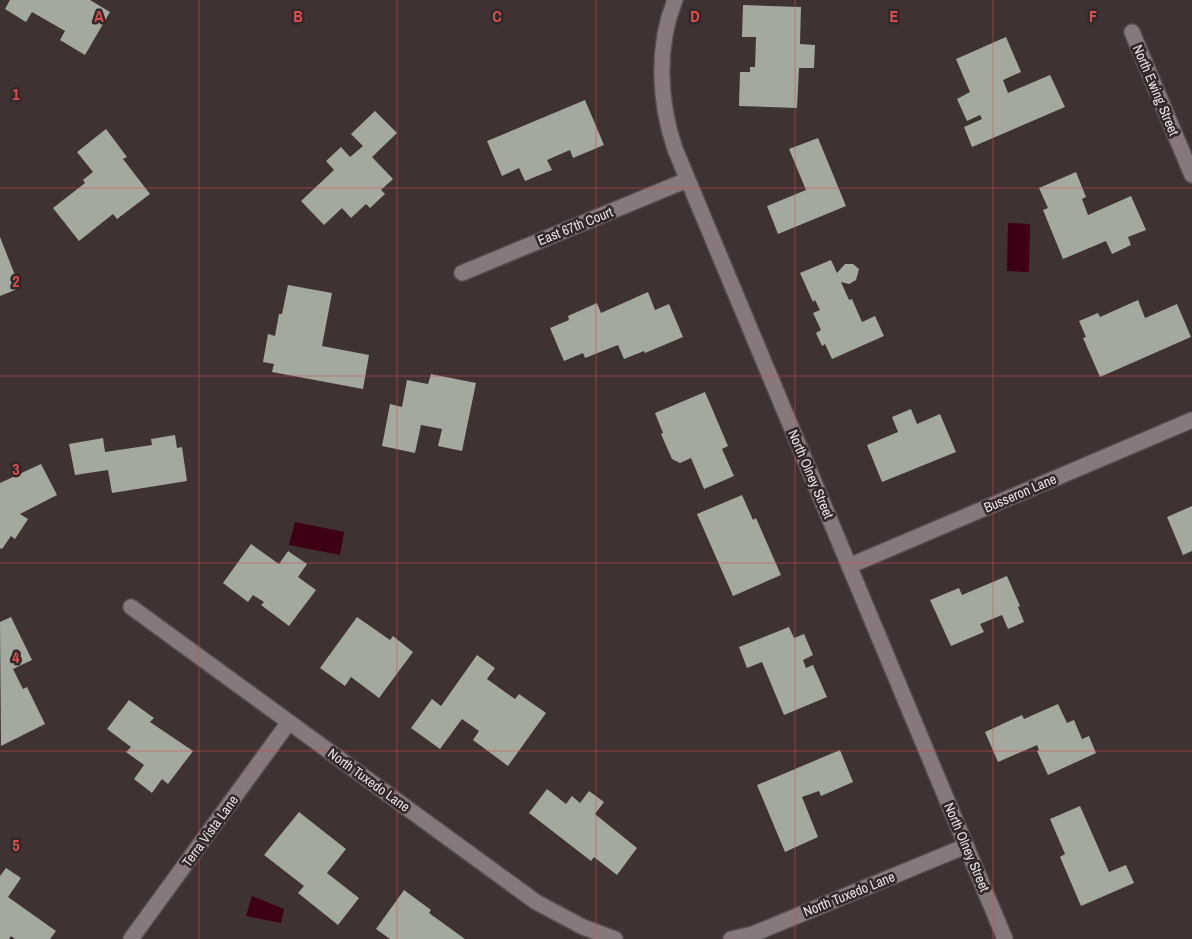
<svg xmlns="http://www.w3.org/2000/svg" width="1192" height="939" viewBox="0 0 1192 939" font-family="'Archivo Narrow',sans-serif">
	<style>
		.water { fill: #3d0014 }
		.building { fill: #a3a99e }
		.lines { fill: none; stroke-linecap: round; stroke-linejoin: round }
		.minor-casing { stroke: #574e4f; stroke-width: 18 }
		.minor { stroke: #87797b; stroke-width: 15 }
		.grid { fill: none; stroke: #da4d4d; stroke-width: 1; stroke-opacity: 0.55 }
		.labels { text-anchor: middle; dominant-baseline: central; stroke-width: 5; stroke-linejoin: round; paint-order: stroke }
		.street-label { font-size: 14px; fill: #e9e1e2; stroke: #332829 }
		.grid-label { font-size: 16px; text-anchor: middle; font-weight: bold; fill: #da4d4d; stroke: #332829; stroke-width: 5; stroke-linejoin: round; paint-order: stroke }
	</style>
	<rect width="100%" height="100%" fill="#3e3233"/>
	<path class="water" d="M 1008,223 L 1030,224 L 1029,272 L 1007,271 Z
		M 295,522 L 344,532 L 340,555 L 289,545 Z
		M 252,896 L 284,909 L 281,923 L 246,916 Z"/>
	<path class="building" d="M 10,0 L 90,0 L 110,12 L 85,55 L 60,40 L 65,31 L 32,12 L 26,22 L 5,9 Z
		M 743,5 L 801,7 L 800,44 L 815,45 L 814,68 L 799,68 L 797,108 L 739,106 L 740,72 L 750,72 L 750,67 L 755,67 L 756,37 L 742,37 Z
		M 1006,37 L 1021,72 L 1003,80 L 1008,93 L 1050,75 L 1065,107 L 972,147 L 964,127 L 982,119 L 980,115 L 967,121 L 957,99 L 970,92 L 956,59 Z
		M 585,100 L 604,145 L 573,158 L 570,150 L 547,160 L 552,170 L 525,181 L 519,168 L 502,176 L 487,141 Z
		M 375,111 L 397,133 L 372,157 L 393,179 L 381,190 L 385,194 L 370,208 L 366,204 L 351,218 L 342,208 L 324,225 L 301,201 L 334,170 L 326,161 L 341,147 L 350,157 L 363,146 L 351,134 Z
		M 106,129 L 127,157 L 123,159 L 150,194 L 117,219 L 113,214 L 79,241 L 53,208 L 85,183 L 83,180 L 93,172 L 77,152 Z
		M 818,138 L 846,206 L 778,234 L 767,206 L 806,190 L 789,149 Z
		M 1076,172 L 1086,197 L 1082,199 L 1088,215 L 1131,196 L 1146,230 L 1128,237 L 1131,245 L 1112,254 L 1106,241 L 1063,259 L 1043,210 L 1048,208 L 1039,188 Z
		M 0,237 L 20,288 L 0,296 Z
		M 831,260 L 837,273 L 845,264 L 853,264 L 859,269 L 856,280 L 849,284 L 841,282 L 849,300 L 852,299 L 862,322 L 875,316 L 884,336 L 832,359 L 825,344 L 822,346 L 816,333 L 821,330 L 813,313 L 820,310 L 815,300 L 813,302 L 800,273 Z
		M 288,285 L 332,293 L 322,346 L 369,355 L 363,389 L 272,372 L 274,364 L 263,362 L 268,334 L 275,336 L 279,314 L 282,314 Z
		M 648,292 L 655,310 L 669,304 L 683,337 L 645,353 L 644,351 L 624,359 L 618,345 L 585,358 L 583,353 L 564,361 L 550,328 L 569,320 L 568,316 L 597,303 L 601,313 Z
		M 1138,300 L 1145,318 L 1177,304 L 1191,337 L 1100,377 L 1083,338 L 1086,337 L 1079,321 L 1098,313 L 1100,317 Z
		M 431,374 L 476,383 L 462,451 L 438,446 L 442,429 L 421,425 L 415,453 L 382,446 L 390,404 L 402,407 L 407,380 L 428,384 Z
		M 705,392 L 728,446 L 722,449 L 734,476 L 704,489 L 691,458 L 680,463 L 672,459 L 661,434 L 663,433 L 655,413 Z
		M 911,409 L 917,424 L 940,414 L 956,452 L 882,482 L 867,445 L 898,432 L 892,417 Z
		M 175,435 L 177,448 L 182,447 L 187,481 L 112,493 L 108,470 L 75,475 L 69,444 L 103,438 L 105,452 L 152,445 L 151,439 Z
		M 41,464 L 57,495 L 20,514 L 28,519 L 15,539 L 11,536 L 2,549 L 0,548 L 0,483 Z
		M 742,495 L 753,520 L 756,518 L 781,575 L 733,596 L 697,514 Z
		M 1192,506 L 1192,551 L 1183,555 L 1167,517 Z
		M 251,544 L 279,564 L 288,551 L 307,564 L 298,577 L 316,590 L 289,626 L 261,605 L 264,602 L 253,595 L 248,602 L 223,583 Z
		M 1007,576 L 1020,606 L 1018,607 L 1024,622 L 1008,629 L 1002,615 L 980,624 L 984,632 L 951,646 L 930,600 L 959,588 L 962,595 Z
		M 11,617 L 32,660 L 13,669 L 23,689 L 27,687 L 45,724 L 1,746 L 0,622 Z
		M 357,617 L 390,640 L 393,636 L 413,652 L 379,698 L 351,677 L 345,686 L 320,668 Z
		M 789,627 L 794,638 L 804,634 L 813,655 L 803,660 L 806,668 L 813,665 L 827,697 L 784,715 L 762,662 L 747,668 L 739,647 Z
		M 477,655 L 495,668 L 487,679 L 515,699 L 519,694 L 546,713 L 508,766 L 473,740 L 479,731 L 462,719 L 440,749 L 411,728 L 432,699 L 441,706 Z
		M 129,700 L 154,718 L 150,722 L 193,751 L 168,784 L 162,779 L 152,793 L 134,779 L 144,765 L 126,752 L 131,747 L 107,729 Z
		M 1058,704 L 1067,723 L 1074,720 L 1082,739 L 1089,736 L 1096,753 L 1048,775 L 1037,751 L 1039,750 L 1037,745 L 998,762 L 985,732 L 1022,715 L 1024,719 Z
		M 840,750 L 853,782 L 821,796 L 819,791 L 802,797 L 818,837 L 785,852 L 757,785 Z
		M 547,789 L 566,804 L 572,796 L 580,803 L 589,791 L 604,802 L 595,814 L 637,848 L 617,875 L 594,857 L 591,861 L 529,813 Z
		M 1080,806 L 1109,872 L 1126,865 L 1134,883 L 1081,906 L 1060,857 L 1065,854 L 1050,819 Z
		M 299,812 L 346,849 L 327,873 L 359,898 L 338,925 L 298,893 L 304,886 L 264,855 Z
		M 6,868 L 21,878 L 8,897 L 56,931 L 50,939 L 15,939 L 11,936 L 9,939 L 0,939 L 0,876 Z
		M 404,890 L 431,910 L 429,913 L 465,939 L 390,939 L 376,929 Z"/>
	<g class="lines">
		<g class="minor-casing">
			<path id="minor" d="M 675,0 C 656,47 659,102 675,149 L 1005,939
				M 1132,32 L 1192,175
				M 462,273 L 687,180
				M 849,566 L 1192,420
				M 131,607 L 536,902 L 583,927 L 615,939
				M 131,939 L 289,722
				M 731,939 L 753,934 L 966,846"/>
		</g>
		<use href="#minor" class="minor"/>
	</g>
	<path class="grid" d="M 199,0 L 199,939M 397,0 L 397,939M 596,0 L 596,939M 795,0 L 795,939M 993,0 L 993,939M 0,188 L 1192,188M 0,376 L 1192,376M 0,563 L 1192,563M 0,751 L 1192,751"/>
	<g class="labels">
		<g class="street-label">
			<text transform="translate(1156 90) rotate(67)">North Ewing Street</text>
			<text transform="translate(575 226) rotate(-22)">East 67th Court</text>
			<text transform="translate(811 474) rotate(67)">North Olney Street</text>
			<text transform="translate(1020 493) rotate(-23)">Busseron Lane</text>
			<text transform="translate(369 780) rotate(36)">North Tuxedo Lane</text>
			<text transform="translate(210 831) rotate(-54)">Terra Vista Lane</text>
			<text transform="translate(967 847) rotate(67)">North Olney Street</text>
			<text transform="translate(849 894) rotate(-22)">North Tuxedo Lane</text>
		</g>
	</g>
	<g class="grid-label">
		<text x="99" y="22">A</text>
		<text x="298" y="22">B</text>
		<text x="497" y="22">C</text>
		<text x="695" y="22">D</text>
		<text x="894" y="22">E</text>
		<text x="1093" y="22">F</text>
		<text x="16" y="100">1</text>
		<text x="16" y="287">2</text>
		<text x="16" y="475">3</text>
		<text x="16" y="663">4</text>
		<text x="16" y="851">5</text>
	</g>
</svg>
